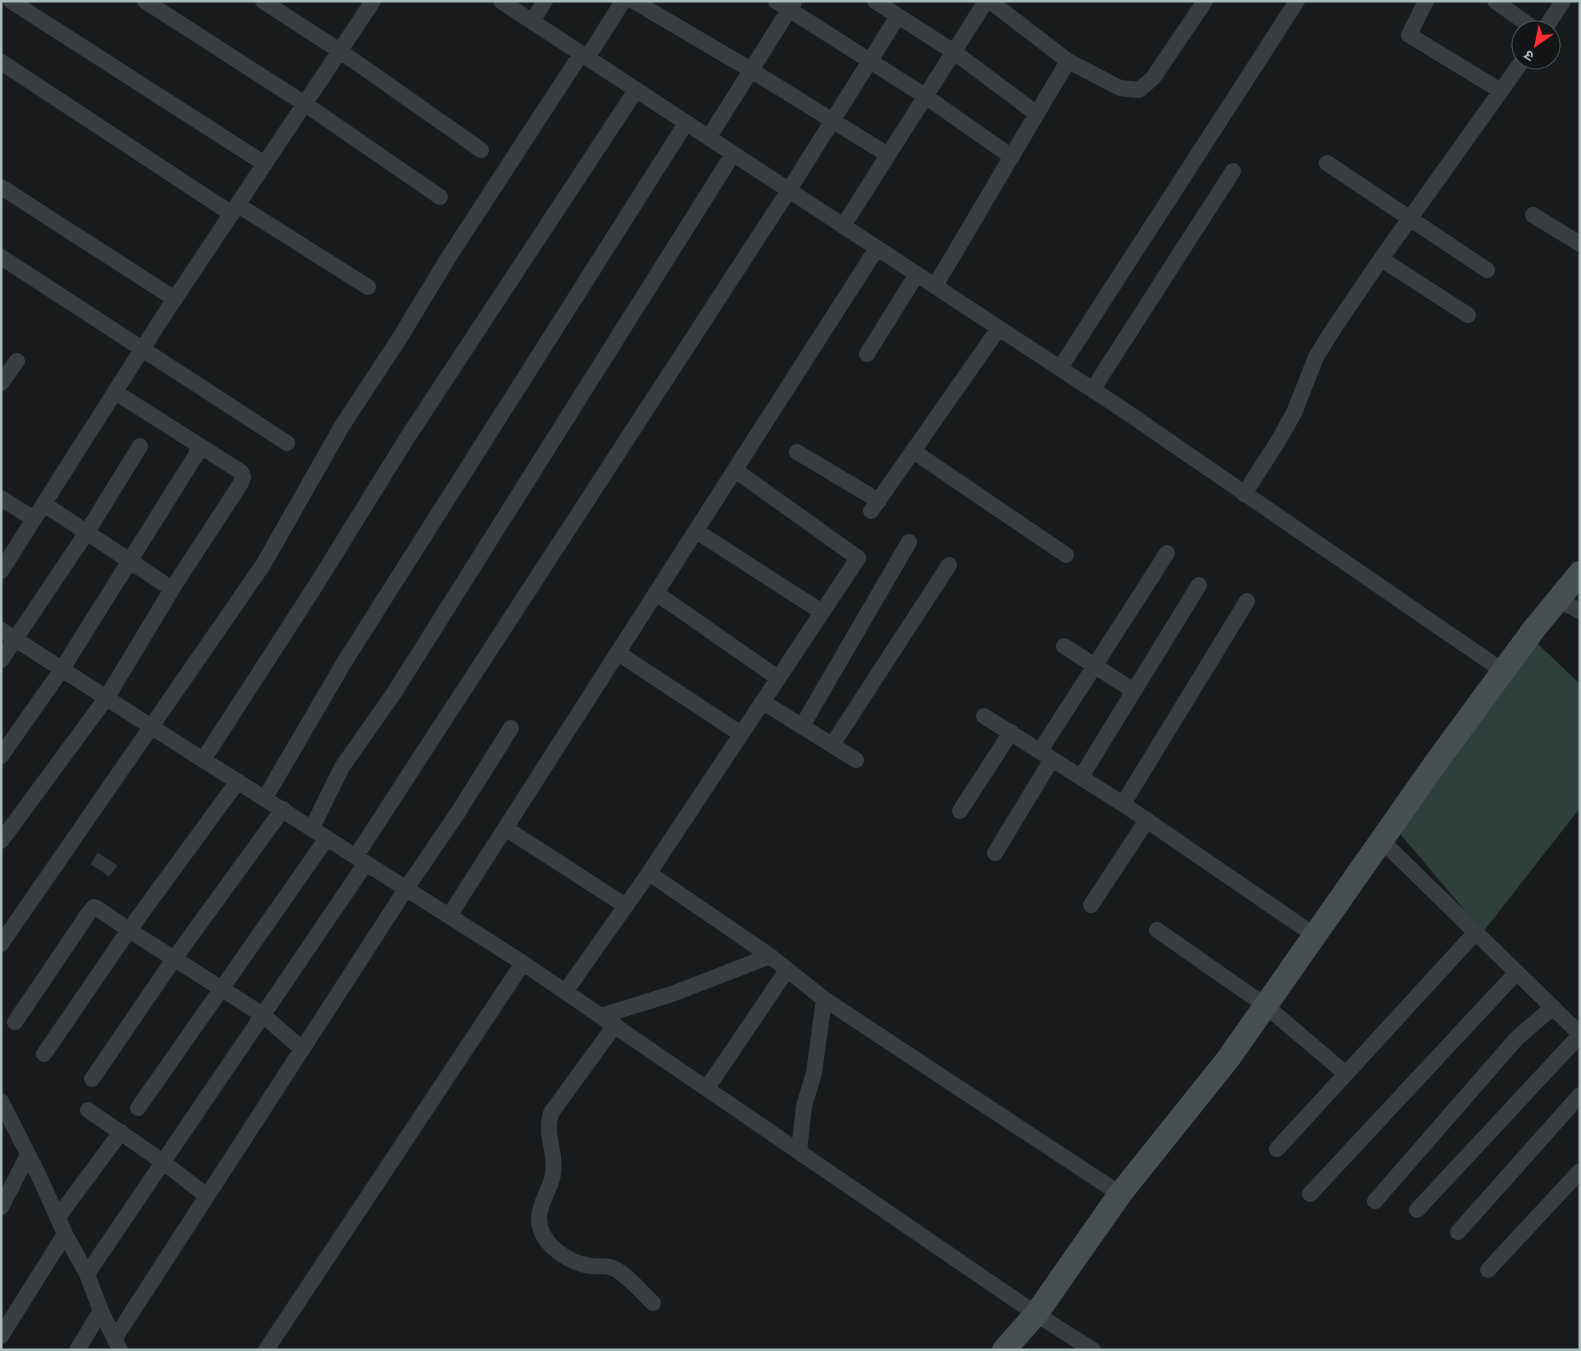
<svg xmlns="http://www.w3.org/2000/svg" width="1581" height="1351" viewBox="0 0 1581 1351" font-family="'Roboto Condensed','Noto Sans Devanagari',sans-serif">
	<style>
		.water { fill: #2d403b }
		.building { fill: #35383a; stroke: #323537 }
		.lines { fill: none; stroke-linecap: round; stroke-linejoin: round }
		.street { stroke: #393f40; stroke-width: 16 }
		.secondary { stroke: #465050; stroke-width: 24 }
	</style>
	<rect width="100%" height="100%" fill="#181a1b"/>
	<path class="water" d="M 1537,643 L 1580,684 L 1580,808 L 1483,932 L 1396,829 Z"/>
	<path class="building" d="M 98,853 L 117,866 L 109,876 L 91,864 Z"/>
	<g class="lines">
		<path class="street" d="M 11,1 L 265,164
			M 145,1 L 305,104 L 440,197
			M 263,1 L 340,51 L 481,150
			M 501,1 L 1125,411 L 1503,671
			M 634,1 L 751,70 L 888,155
			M 776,1 L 925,96 L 1012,157
			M 875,1 L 954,52 L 1037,114
			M 990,1 L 1068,61 L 1120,88 L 1139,90 L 1153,78 L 1205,1
			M 1426,1 L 1409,35 L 1501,91
			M 1495,1 L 1536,30
			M 532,21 L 545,1
			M 1544,30 L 1563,1
			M 587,58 L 623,1
			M 1,62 L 232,214
			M 709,137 L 794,2
			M 1327,163 L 1487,270
			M 1,187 L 175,299
			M 238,205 L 368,287
			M 1533,215 L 1580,244
			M 843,226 L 986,1
			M 1,257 L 287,443
			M 1381,259 L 1468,315
			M 935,286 L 1068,61
			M 867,354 L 917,274
			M 1060,368 L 1297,1
			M 1,383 L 17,361
			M 1093,389 L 1233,171
			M 913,451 L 1066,555
			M 797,452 L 879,501
			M 1244,494 L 1277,443 L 1294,413 L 1316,357 L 1334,328 L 1381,259 L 1523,60
			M 1,498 L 34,519
			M 44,504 L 172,589
			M 871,511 L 999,328
			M 696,531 L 822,612
			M 1,571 L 162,318 L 373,1
			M 656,593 L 778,678
			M 1558,600 L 1580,611
			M 1,630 L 150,726 L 523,963 L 1036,1314 L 1093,1350
			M 1064,646 L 1134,691
			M 618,653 L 741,734
			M 1,660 L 87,532 L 140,446
			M 763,702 L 856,760
			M 984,716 L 1123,804 L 1314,935
			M 802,726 L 909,542
			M 832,745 L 949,565
			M 1040,751 L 1167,553
			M 1,756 L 62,669 L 201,447
			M 203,760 L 316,585 L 407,438 L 636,90
			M 1081,777 L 1199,585
			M 265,798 L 345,661 L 686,123
			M 1123,804 L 1247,601
			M 960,811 L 1011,732
			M 312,828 L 342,767 L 394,693 L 733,154
			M 505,828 L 626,906
			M 1381,840 L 1580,1034
			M 1,841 L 107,697 L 172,589 L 241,483 L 243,477 L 241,472 L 115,392
			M 995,853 L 1052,759
			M 356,856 L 789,190 L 898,16
			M 649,873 L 770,956 L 824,999 L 1120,1194
			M 1091,905 L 1147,820
			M 449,916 L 877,248
			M 1157,930 L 1266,1006 L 1346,1074
			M 1,944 L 263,565 L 342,426 L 399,339 L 450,255 L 581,54
			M 565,992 L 649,873 L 858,558 L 735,470
			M 601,1016 L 672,994 L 770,956
			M 15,1022 L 88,914 L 94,907 L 97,908 L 129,930 L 263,1015 L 302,1049
			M 615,1025 L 551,1113 C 544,1137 557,1152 553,1174 C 551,1189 540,1201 539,1217 C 538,1243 567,1262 590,1266 C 598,1267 605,1265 613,1268 C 628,1275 641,1292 653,1303
			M 44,1054 L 129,930 L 238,781
			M 92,1079 L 174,959 L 283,809
			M 707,1088 L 787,970
			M 1,1101 L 38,1174 L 65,1234 L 87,1274 L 101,1311 L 120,1350
			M 138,1108 L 327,838
			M 88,1110 L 163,1162 L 207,1196
			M 1277,1149 L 1476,932
			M 799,1152 L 804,1106 L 814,1073 L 824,999
			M 1310,1194 L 1517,972
			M 1375,1201 L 1517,1038 L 1553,1007
			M 1,1207 L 28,1155
			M 1417,1210 L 1580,1035
			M 58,1217 L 121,1132
			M 1458,1232 L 1580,1095
			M 1488,1270 L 1580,1171
			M 87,1274 L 366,863
			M 1,1336 L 65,1234
			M 115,1338 L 406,889 L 457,814 L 511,728
			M 77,1350 L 101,1311
			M 266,1350 L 523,963"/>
		<path class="secondary" d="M 1004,1350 L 1036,1314 L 1120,1194 L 1228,1059 L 1435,764 L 1534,629 L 1580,573"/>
	</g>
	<rect width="1581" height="1351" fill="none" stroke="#a9bbbb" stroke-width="5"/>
	<g transform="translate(1536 45) rotate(213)"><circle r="24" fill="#131516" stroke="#4f5758"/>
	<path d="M0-4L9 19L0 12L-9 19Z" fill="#ff2c34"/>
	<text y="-8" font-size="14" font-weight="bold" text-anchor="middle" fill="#a9bbbb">उ</text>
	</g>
</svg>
